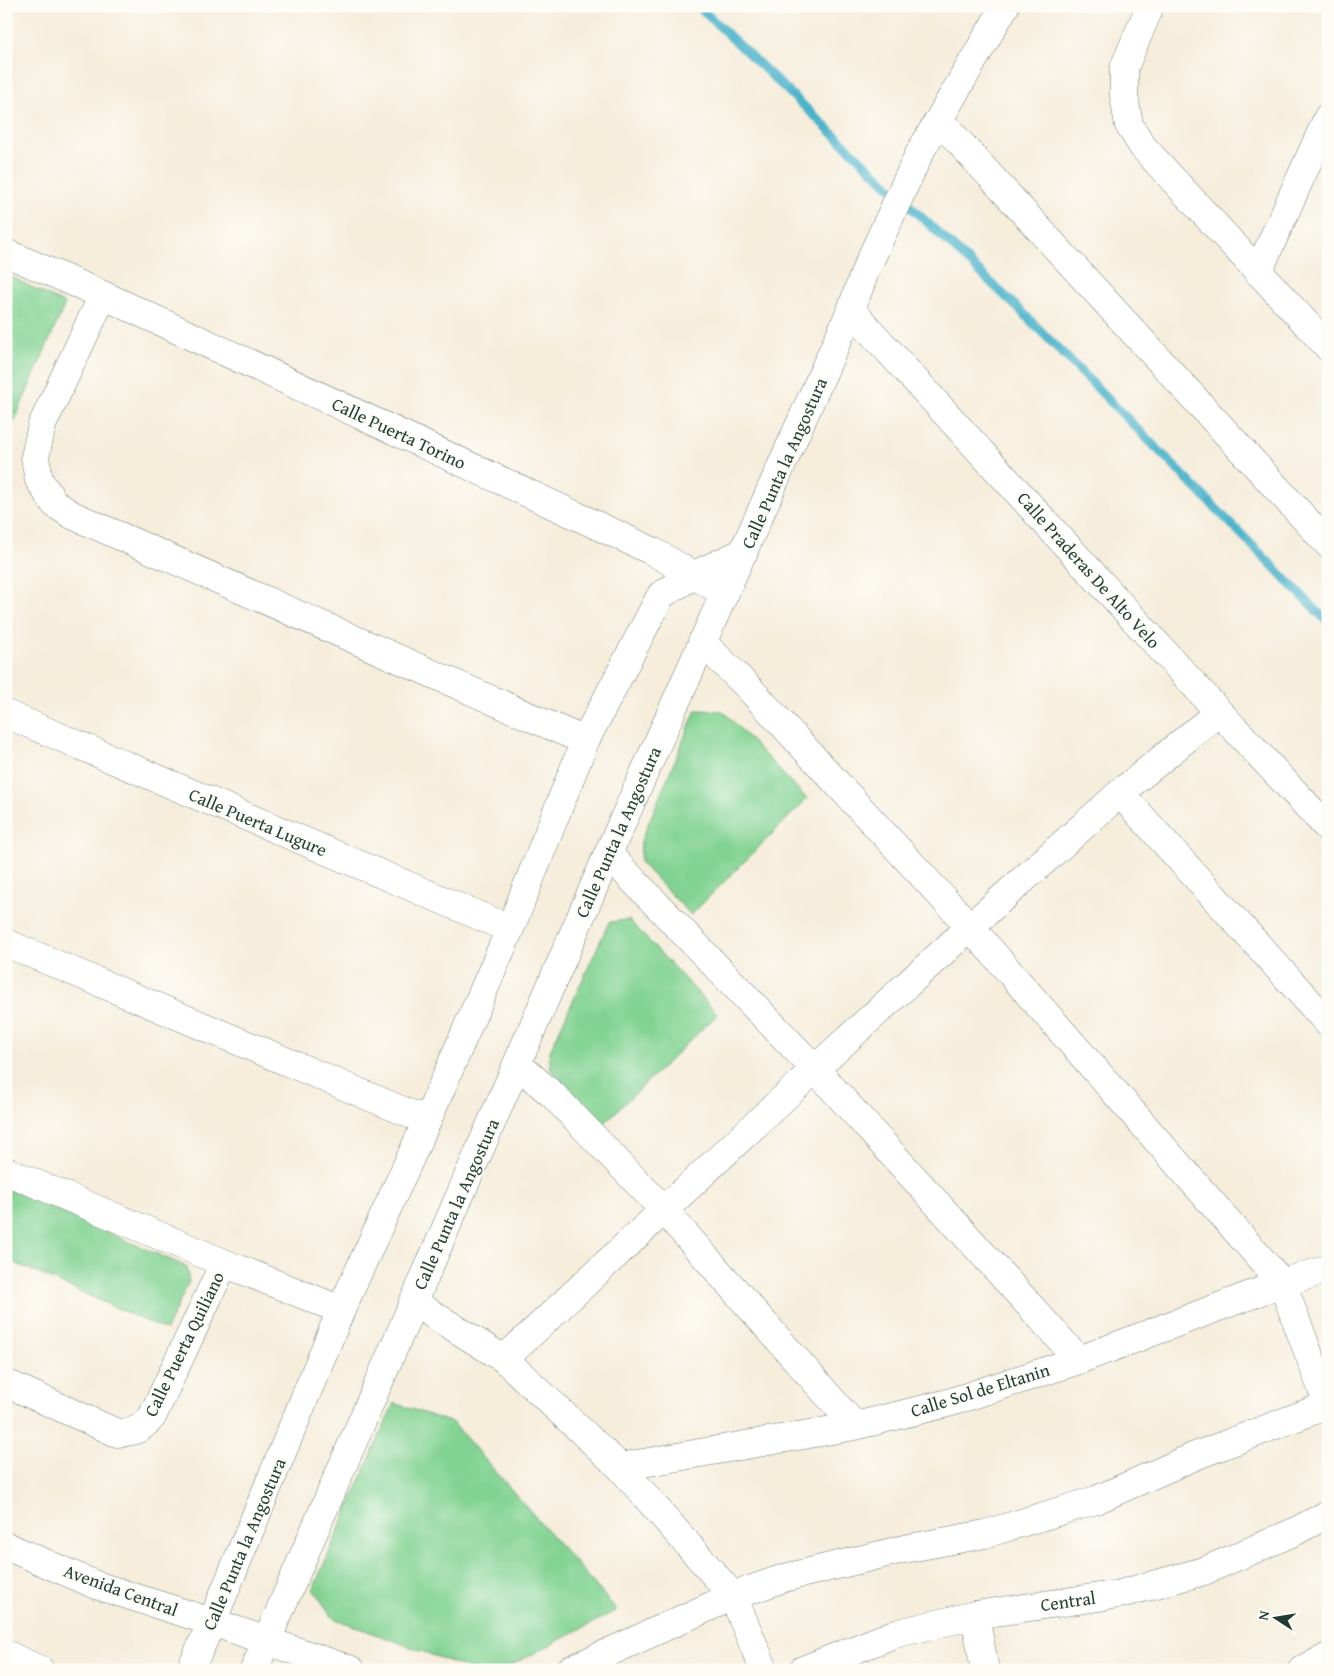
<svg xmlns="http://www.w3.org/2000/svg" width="1334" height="1676" viewBox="0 0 1334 1676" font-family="'Gentium Book Plus',serif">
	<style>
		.green { fill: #82d393; stroke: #508864 }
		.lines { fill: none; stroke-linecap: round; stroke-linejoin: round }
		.stream { stroke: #4cb4cb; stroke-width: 9 }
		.street-casing { stroke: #6a7b6e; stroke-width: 29 }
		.secondary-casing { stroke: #6a7b6e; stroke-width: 29 }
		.street { stroke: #fff; stroke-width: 28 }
		.secondary { stroke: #fff; stroke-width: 28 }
		.labels { text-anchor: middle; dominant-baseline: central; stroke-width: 4; stroke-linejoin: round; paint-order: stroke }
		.street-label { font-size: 18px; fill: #1f3d34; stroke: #fdfcf7 }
	</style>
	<rect width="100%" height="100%" fill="#fdfcf7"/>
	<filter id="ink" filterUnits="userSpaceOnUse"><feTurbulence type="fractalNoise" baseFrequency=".02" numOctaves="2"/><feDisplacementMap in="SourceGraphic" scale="10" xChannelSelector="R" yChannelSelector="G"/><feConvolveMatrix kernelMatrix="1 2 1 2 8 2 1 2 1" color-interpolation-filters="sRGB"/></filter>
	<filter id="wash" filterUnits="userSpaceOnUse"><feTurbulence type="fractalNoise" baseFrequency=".0096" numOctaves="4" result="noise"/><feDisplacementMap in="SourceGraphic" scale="20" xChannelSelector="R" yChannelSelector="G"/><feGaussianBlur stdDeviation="1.12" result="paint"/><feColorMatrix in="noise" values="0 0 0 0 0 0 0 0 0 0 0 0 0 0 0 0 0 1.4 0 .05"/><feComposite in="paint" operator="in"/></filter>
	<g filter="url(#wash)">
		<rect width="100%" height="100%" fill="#f6eddb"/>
		<path class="green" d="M 6,274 L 65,304 L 6,440 Z
			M 696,710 L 723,711 L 807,799 L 691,915 L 640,862 L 641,841 Z
			M 629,920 L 718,1014 L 601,1126 L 551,1070 L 549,1053 L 609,922 Z
			M 6,1188 L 187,1267 L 189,1282 L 166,1330 L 6,1259 Z
			M 394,1403 L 453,1423 L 617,1610 L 502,1670 L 472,1670 L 333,1618 L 313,1589 Z"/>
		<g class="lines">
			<path class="stream" d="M 698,6 L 1022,312 L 1328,622"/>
		</g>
	</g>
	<g filter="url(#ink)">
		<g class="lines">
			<g class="street-casing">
				<path id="street" d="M 1150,6 L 1124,68 L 1124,96 L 1129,125 L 1143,147 L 1328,347
					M 939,120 L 1328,544
					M 6,253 L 103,295 L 652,551 L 725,593
					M 1258,272 L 1328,117
					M 103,295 L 42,425 L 35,457 L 39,480 L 55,504 L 72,515 L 585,741
					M 702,642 L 747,686 L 970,927 L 1282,1283 L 1328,1405
					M 6,714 L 510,929
					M 1120,793 L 1328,1023
					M 608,854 L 815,1069 L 1079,1360
					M 6,943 L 427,1121
					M 517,1064 L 554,1096 L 663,1209 L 855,1426
					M 6,1171 L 224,1263 L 341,1310
					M 413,1302 L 504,1359 L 620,1467 L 733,1596 L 764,1670
					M 504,1359 L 815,1069 L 970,927 L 1120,793 L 1219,712
					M 6,1383 L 117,1433 C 135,1432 140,1430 152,1417 L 224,1263
					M 620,1467 L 855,1426 L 948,1403 L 1079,1360 L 1282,1283 L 1328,1269
					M 975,1615 L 985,1670
					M 1302,1670 L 1328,1657"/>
			</g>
			<g class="secondary-casing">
				<path id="secondary" d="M 851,310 L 1219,712 L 1328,828
					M 6,1546 L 96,1585 L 212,1622 L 351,1670
					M 6,1654 L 40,1670
					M 190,1670 L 212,1622 L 341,1310 L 427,1121 L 510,929 L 585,741 L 661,595 L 694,575 L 744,552
					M 254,1670 L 608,854 L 851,310 L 866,269 L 920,152 L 1005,6
					M 570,1670 L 733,1596 L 784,1578 L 904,1549 L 985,1534 L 1096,1500 L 1195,1456 L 1328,1405
					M 803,1670 L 894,1634 L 975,1615 L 1120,1594 L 1204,1571 L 1294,1532 L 1328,1514"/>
			</g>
			<use href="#street" class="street"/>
			<use href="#secondary" class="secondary"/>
		</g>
	</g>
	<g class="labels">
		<g class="street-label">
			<text transform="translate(399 433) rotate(25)">Calle Puerta Torino</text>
			<text transform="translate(784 463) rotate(-66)">Calle Punta la Angostura</text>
			<text transform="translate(1089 570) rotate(48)">Calle Praderas De Alto Velo</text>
			<text transform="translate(258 822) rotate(23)">Calle Puerta Lugure</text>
			<text transform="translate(618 832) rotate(-66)">Calle Punta la Angostura</text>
			<text transform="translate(456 1204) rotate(-66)">Calle Punta la Angostura</text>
			<text transform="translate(184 1344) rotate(-64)">Calle Puerta Quiliano</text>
			<text transform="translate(980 1390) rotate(-17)">Calle Sol de Eltanin</text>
			<text transform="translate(244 1544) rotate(-67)">Calle Punta la Angostura</text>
			<text transform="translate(121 1590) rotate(20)">Avenida Central</text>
			<text transform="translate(1068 1601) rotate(-8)">Central</text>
		</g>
	</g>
	<rect width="1334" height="1676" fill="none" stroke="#fdfcf7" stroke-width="25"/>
	<g transform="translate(1276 1618) rotate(282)" stroke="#fdfcf7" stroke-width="4" paint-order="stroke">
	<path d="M0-4L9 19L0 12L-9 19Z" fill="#1f3d34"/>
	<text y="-8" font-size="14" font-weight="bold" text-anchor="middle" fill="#1f3d34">N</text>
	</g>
</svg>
